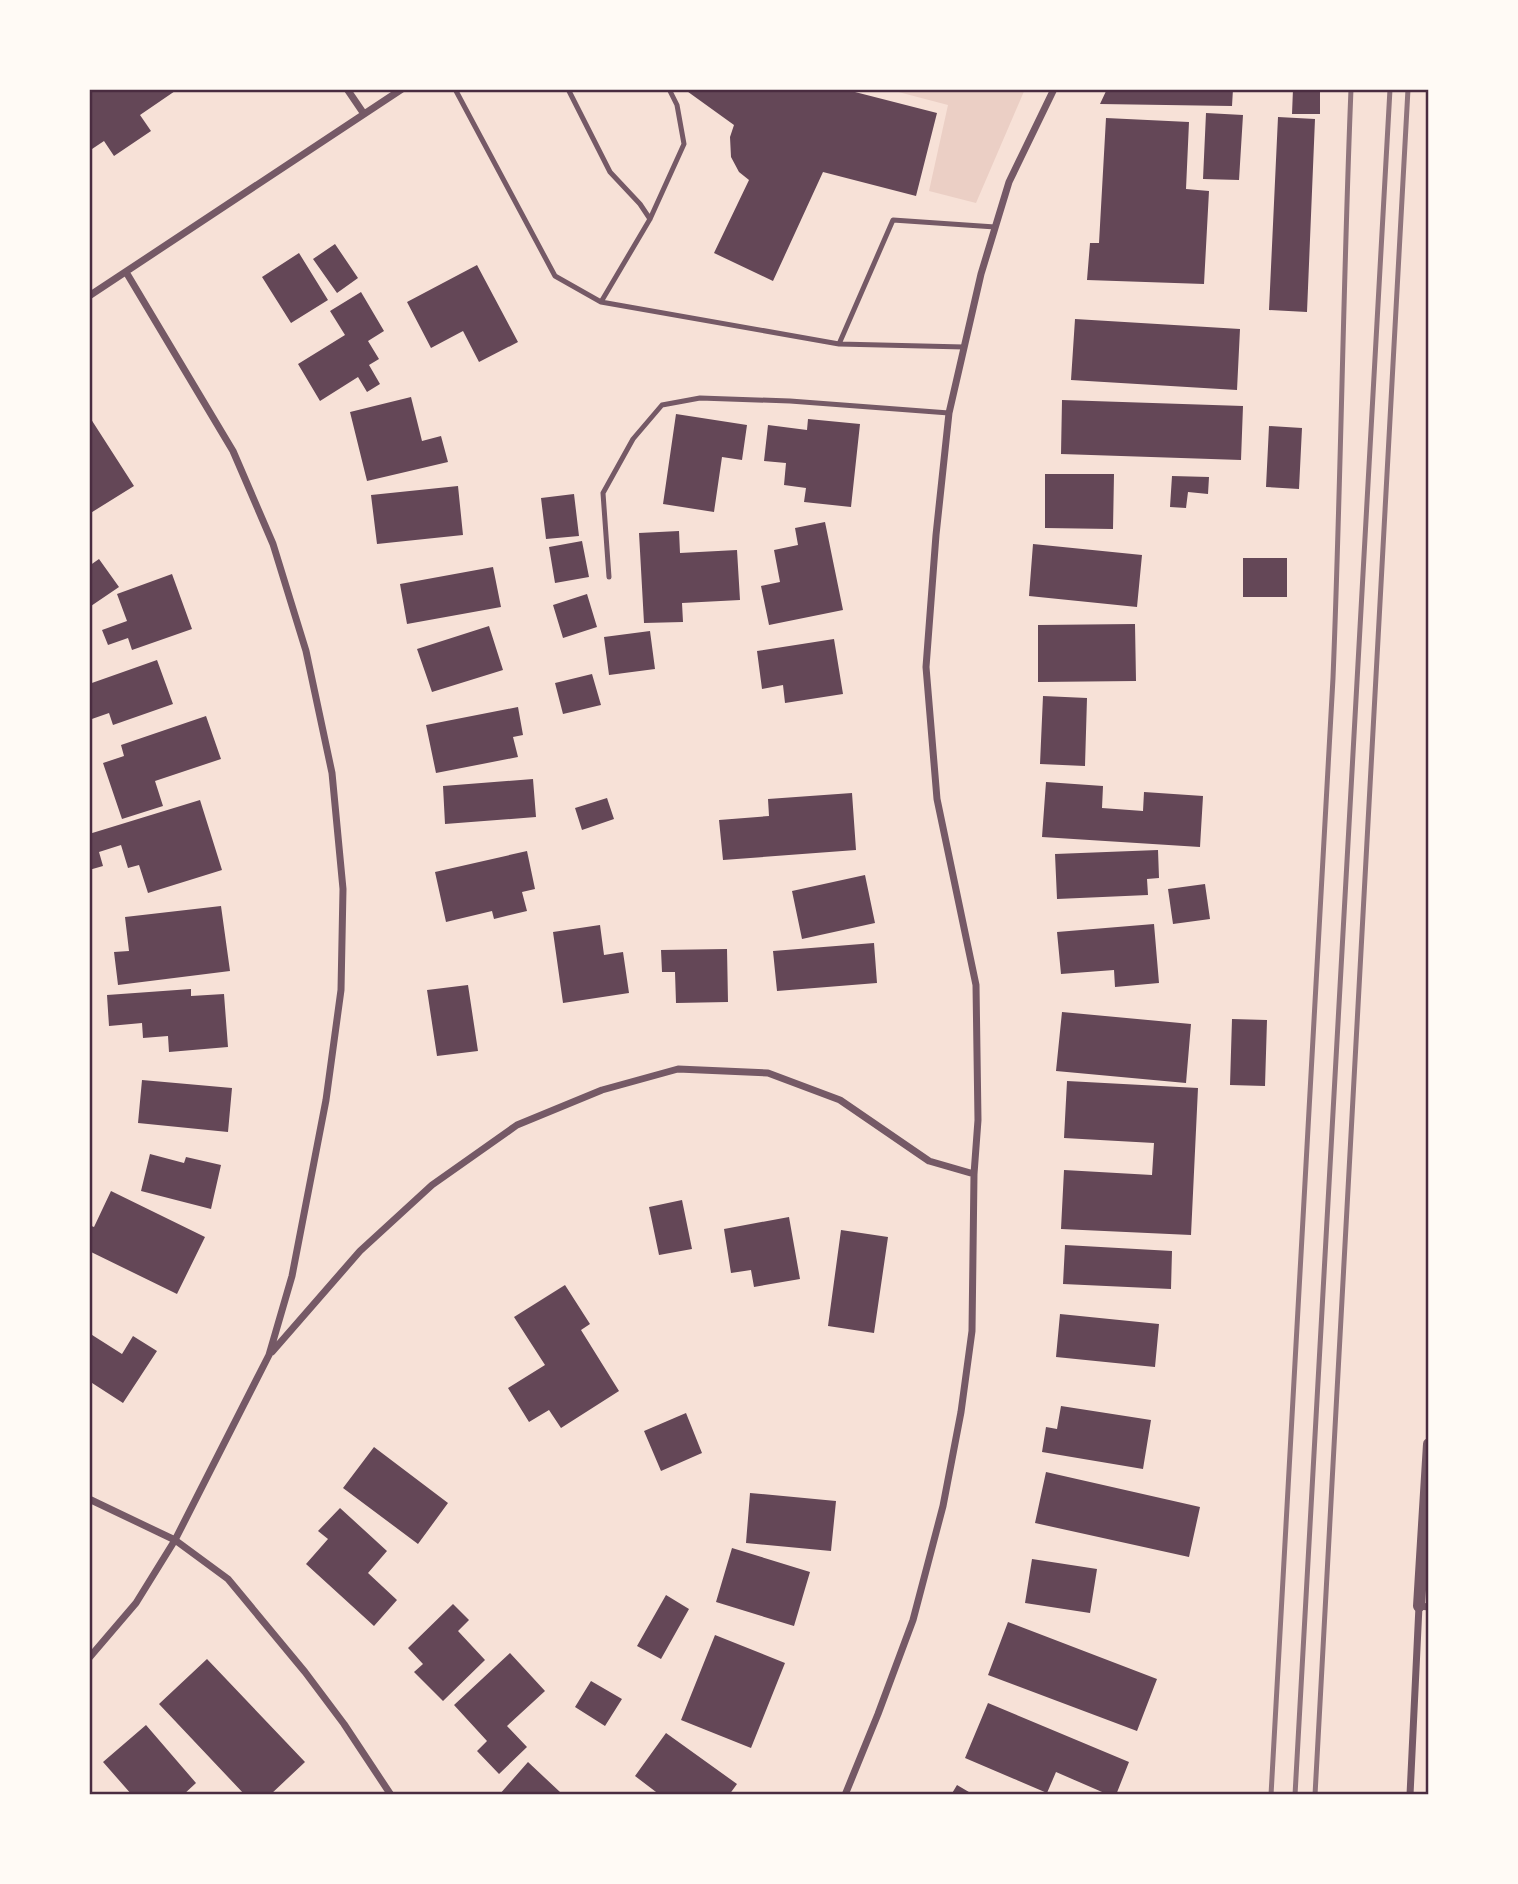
<svg xmlns="http://www.w3.org/2000/svg" width="1518" height="1884" viewBox="0 0 1518 1884" font-family="'Varela Round',sans-serif">
	<style>
		.green { fill: #ebcfc5 }
		.building { fill: #644757 }
		.lines { fill: none; stroke-linecap: round; stroke-linejoin: round }
		.service { stroke: #755966; stroke-width: 5 }
		.minor { stroke: #755966; stroke-width: 7 }
		.tertiary { stroke: #755966; stroke-width: 12 }
		.rail { stroke: #8f747c; stroke-width: 5 }
		.neatline { fill: none; stroke: #4a2c40; stroke-width: 2.5 }
	</style>
	<rect width="100%" height="100%" fill="#f7e1d7"/>
	<path class="green" d="M 887,89 L 1025,89 L 976,203 L 929,191 L 948,105 Z"/>
	<path class="building" d="M 89,89 L 178,89 L 140,115 L 151,131 L 114,156 L 104,141 L 89,151 Z
		M 684,89 L 856,89 L 855,92 L 937,113 L 916,196 L 823,172 L 773,281 L 714,253 L 749,180 L 739,172 L 731,157 L 730,137 L 734,125 Z
		M 1107,89 L 1233,89 L 1232,106 L 1100,104 Z
		M 1293,89 L 1320,89 L 1320,114 L 1292,114 Z
		M 1206,113 L 1243,115 L 1239,180 L 1203,179 Z
		M 1278,117 L 1315,119 L 1307,312 L 1269,310 Z
		M 1106,118 L 1189,122 L 1186,189 L 1209,191 L 1204,284 L 1087,280 L 1090,243 L 1099,243 Z
		M 335,244 L 358,278 L 337,293 L 313,259 Z
		M 299,253 L 328,300 L 291,323 L 262,277 Z
		M 477,265 L 518,342 L 479,362 L 463,331 L 431,348 L 407,302 Z
		M 361,292 L 384,331 L 368,341 L 379,359 L 369,365 L 380,384 L 367,392 L 358,377 L 320,401 L 298,364 L 345,335 L 330,311 Z
		M 1075,319 L 1240,329 L 1237,390 L 1071,380 Z
		M 411,397 L 422,441 L 441,436 L 448,462 L 367,481 L 350,412 Z
		M 1062,400 L 1243,406 L 1241,460 L 1061,454 Z
		M 676,414 L 747,425 L 742,460 L 722,457 L 714,512 L 663,504 Z
		M 89,416 L 134,486 L 89,514 Z
		M 808,419 L 860,424 L 851,507 L 804,502 L 806,488 L 784,485 L 786,463 L 764,461 L 768,425 L 807,430 Z
		M 1269,426 L 1302,428 L 1299,489 L 1266,487 Z
		M 1045,474 L 1114,474 L 1113,529 L 1045,528 Z
		M 1172,476 L 1209,477 L 1208,494 L 1188,492 L 1186,508 L 1170,507 Z
		M 458,486 L 463,535 L 377,544 L 371,495 Z
		M 574,494 L 579,536 L 546,539 L 541,498 Z
		M 825,522 L 843,610 L 769,625 L 761,586 L 780,582 L 774,550 L 798,545 L 795,528 Z
		M 679,531 L 680,553 L 737,550 L 740,600 L 682,603 L 683,622 L 644,623 L 639,533 Z
		M 582,541 L 589,577 L 555,583 L 549,547 Z
		M 1033,544 L 1142,555 L 1137,607 L 1029,596 Z
		M 1243,558 L 1287,558 L 1287,597 L 1243,597 Z
		M 99,559 L 119,587 L 91,606 L 89,604 L 89,566 Z
		M 493,567 L 501,607 L 407,624 L 400,584 Z
		M 172,574 L 192,629 L 132,650 L 128,638 L 108,645 L 102,630 L 127,621 L 117,594 Z
		M 587,594 L 597,627 L 563,638 L 553,605 Z
		M 1135,624 L 1136,681 L 1038,682 L 1038,625 Z
		M 489,626 L 503,670 L 432,692 L 417,649 Z
		M 650,631 L 655,669 L 609,675 L 604,637 Z
		M 834,639 L 843,694 L 785,703 L 783,685 L 762,689 L 757,651 Z
		M 157,660 L 173,704 L 113,725 L 109,713 L 89,720 L 89,684 Z
		M 592,674 L 601,705 L 563,714 L 555,683 Z
		M 1043,696 L 1087,698 L 1085,766 L 1040,764 Z
		M 518,707 L 523,735 L 513,737 L 518,757 L 436,773 L 426,725 Z
		M 206,716 L 221,759 L 155,781 L 163,806 L 122,819 L 103,763 L 124,756 L 121,745 Z
		M 533,779 L 536,817 L 445,824 L 443,786 Z
		M 1046,782 L 1103,786 L 1102,808 L 1143,811 L 1144,792 L 1203,796 L 1200,847 L 1042,837 Z
		M 852,793 L 856,850 L 723,860 L 719,820 L 769,816 L 768,799 Z
		M 607,798 L 614,819 L 582,830 L 575,808 Z
		M 200,800 L 222,870 L 148,893 L 139,865 L 128,868 L 121,845 L 99,852 L 103,866 L 89,870 L 89,834 Z
		M 1158,850 L 1159,878 L 1147,879 L 1148,895 L 1057,899 L 1055,854 Z
		M 527,851 L 535,889 L 522,892 L 527,911 L 494,919 L 492,911 L 446,922 L 435,872 Z
		M 865,875 L 875,923 L 802,939 L 792,891 Z
		M 1205,884 L 1210,919 L 1173,924 L 1168,889 Z
		M 221,906 L 230,971 L 118,985 L 114,952 L 129,951 L 125,917 Z
		M 1154,924 L 1159,983 L 1115,987 L 1114,970 L 1061,974 L 1057,932 Z
		M 600,925 L 604,955 L 623,952 L 629,993 L 563,1003 L 553,932 Z
		M 874,943 L 877,983 L 777,991 L 773,951 Z
		M 727,949 L 728,1002 L 676,1003 L 675,972 L 662,972 L 661,950 Z
		M 468,985 L 478,1051 L 437,1056 L 427,990 Z
		M 191,989 L 191,996 L 224,994 L 228,1047 L 169,1052 L 168,1036 L 143,1038 L 142,1023 L 109,1026 L 107,995 Z
		M 1062,1012 L 1191,1024 L 1186,1083 L 1056,1071 Z
		M 1232,1019 L 1267,1020 L 1265,1086 L 1230,1085 Z
		M 142,1080 L 232,1088 L 228,1132 L 138,1123 Z
		M 1067,1081 L 1198,1088 L 1191,1235 L 1061,1229 L 1064,1170 L 1152,1175 L 1154,1143 L 1064,1138 Z
		M 150,1154 L 184,1163 L 186,1157 L 221,1165 L 211,1209 L 141,1191 Z
		M 111,1191 L 205,1237 L 177,1294 L 89,1251 L 89,1225 L 94,1227 Z
		M 682,1200 L 692,1249 L 659,1255 L 649,1207 Z
		M 789,1217 L 800,1279 L 754,1287 L 751,1270 L 731,1273 L 724,1229 Z
		M 841,1230 L 888,1237 L 874,1333 L 828,1326 Z
		M 1065,1245 L 1172,1251 L 1171,1289 L 1063,1284 Z
		M 565,1285 L 590,1324 L 581,1330 L 619,1391 L 561,1428 L 549,1410 L 529,1422 L 508,1388 L 545,1365 L 514,1317 Z
		M 1060,1314 L 1159,1324 L 1155,1367 L 1056,1357 Z
		M 89,1333 L 122,1354 L 133,1336 L 157,1351 L 123,1403 L 89,1381 Z
		M 1061,1406 L 1151,1420 L 1143,1469 L 1042,1452 L 1046,1427 L 1057,1429 Z
		M 686,1413 L 702,1453 L 661,1471 L 644,1431 Z
		M 374,1447 L 448,1503 L 418,1544 L 343,1488 Z
		M 1046,1472 L 1200,1507 L 1189,1557 L 1035,1523 Z
		M 750,1493 L 836,1501 L 831,1551 L 746,1543 Z
		M 340,1508 L 387,1551 L 368,1573 L 397,1600 L 374,1626 L 306,1564 L 328,1539 L 318,1531 Z
		M 732,1548 L 810,1572 L 794,1626 L 716,1602 Z
		M 1032,1559 L 1097,1569 L 1090,1613 L 1025,1603 Z
		M 666,1595 L 689,1609 L 661,1659 L 637,1646 Z
		M 453,1604 L 469,1620 L 458,1631 L 485,1660 L 443,1701 L 414,1672 L 423,1664 L 408,1648 Z
		M 1008,1622 L 1157,1679 L 1137,1731 L 988,1675 Z
		M 715,1635 L 785,1663 L 751,1748 L 681,1720 Z
		M 510,1653 L 545,1691 L 507,1726 L 527,1747 L 499,1774 L 477,1751 L 487,1741 L 454,1705 Z
		M 207,1659 L 305,1762 L 270,1795 L 245,1795 L 159,1704 Z
		M 591,1681 L 622,1699 L 605,1726 L 575,1707 Z
		M 988,1703 L 1129,1762 L 1116,1795 L 1109,1795 L 1056,1772 L 1047,1793 L 965,1758 Z
		M 146,1725 L 196,1783 L 183,1795 L 132,1795 L 103,1762 Z
		M 666,1733 L 737,1784 L 729,1795 L 660,1795 L 635,1776 Z
		M 528,1762 L 560,1792 L 558,1795 L 499,1795 Z
		M 957,1785 L 974,1795 L 951,1795 Z"/>
	<g class="lines">
		<path class="service" d="M 455,89 L 555,276 L 601,302 L 839,344 L 893,220 L 995,227
			M 568,89 L 610,172 L 640,204 L 650,219
			M 601,302 L 650,219 L 684,144 L 677,105 L 669,89
			M 839,344 L 964,347
			M 609,577 L 603,493 L 633,439 L 662,405 L 700,398 L 790,401 L 949,413"/>
		<path class="minor" d="M 347,89 L 364,114
			M 89,296 L 402,89
			M 272,1352 L 360,1251 L 432,1185 L 517,1125 L 602,1090 L 678,1069 L 768,1073 L 840,1100 L 929,1161 L 974,1174
			M 89,1499 L 175,1540 L 228,1579 L 305,1672 L 344,1724 L 391,1795
			M 89,1658 L 136,1603 L 175,1540 L 269,1355 L 292,1276 L 326,1100 L 341,990 L 343,889 L 332,773 L 306,651 L 273,544 L 233,451 L 126,272
			M 845,1795 L 878,1714 L 913,1620 L 943,1506 L 961,1412 L 972,1331 L 974,1174 L 978,1120 L 976,985 L 937,799 L 926,667 L 936,535 L 949,413 L 981,274 L 1009,182 L 1054,89
			M 1410,1795 L 1419,1606 L 1429,1607"/>
		<path class="tertiary" d="M 1419,1606 L 1429,1444"/>
		<path class="rail" d="M 1271,1795 L 1333,678 C 1341,482 1343,285 1351,89
			M 1295,1795 L 1390,89
			M 1315,1795 L 1408,89"/>
	</g>
	<rect width="1518" height="1884" fill="none" stroke="#fffaf5" stroke-width="182"/>
	<rect x="91" y="91" width="1336" height="1702" class="neatline"/>
</svg>
